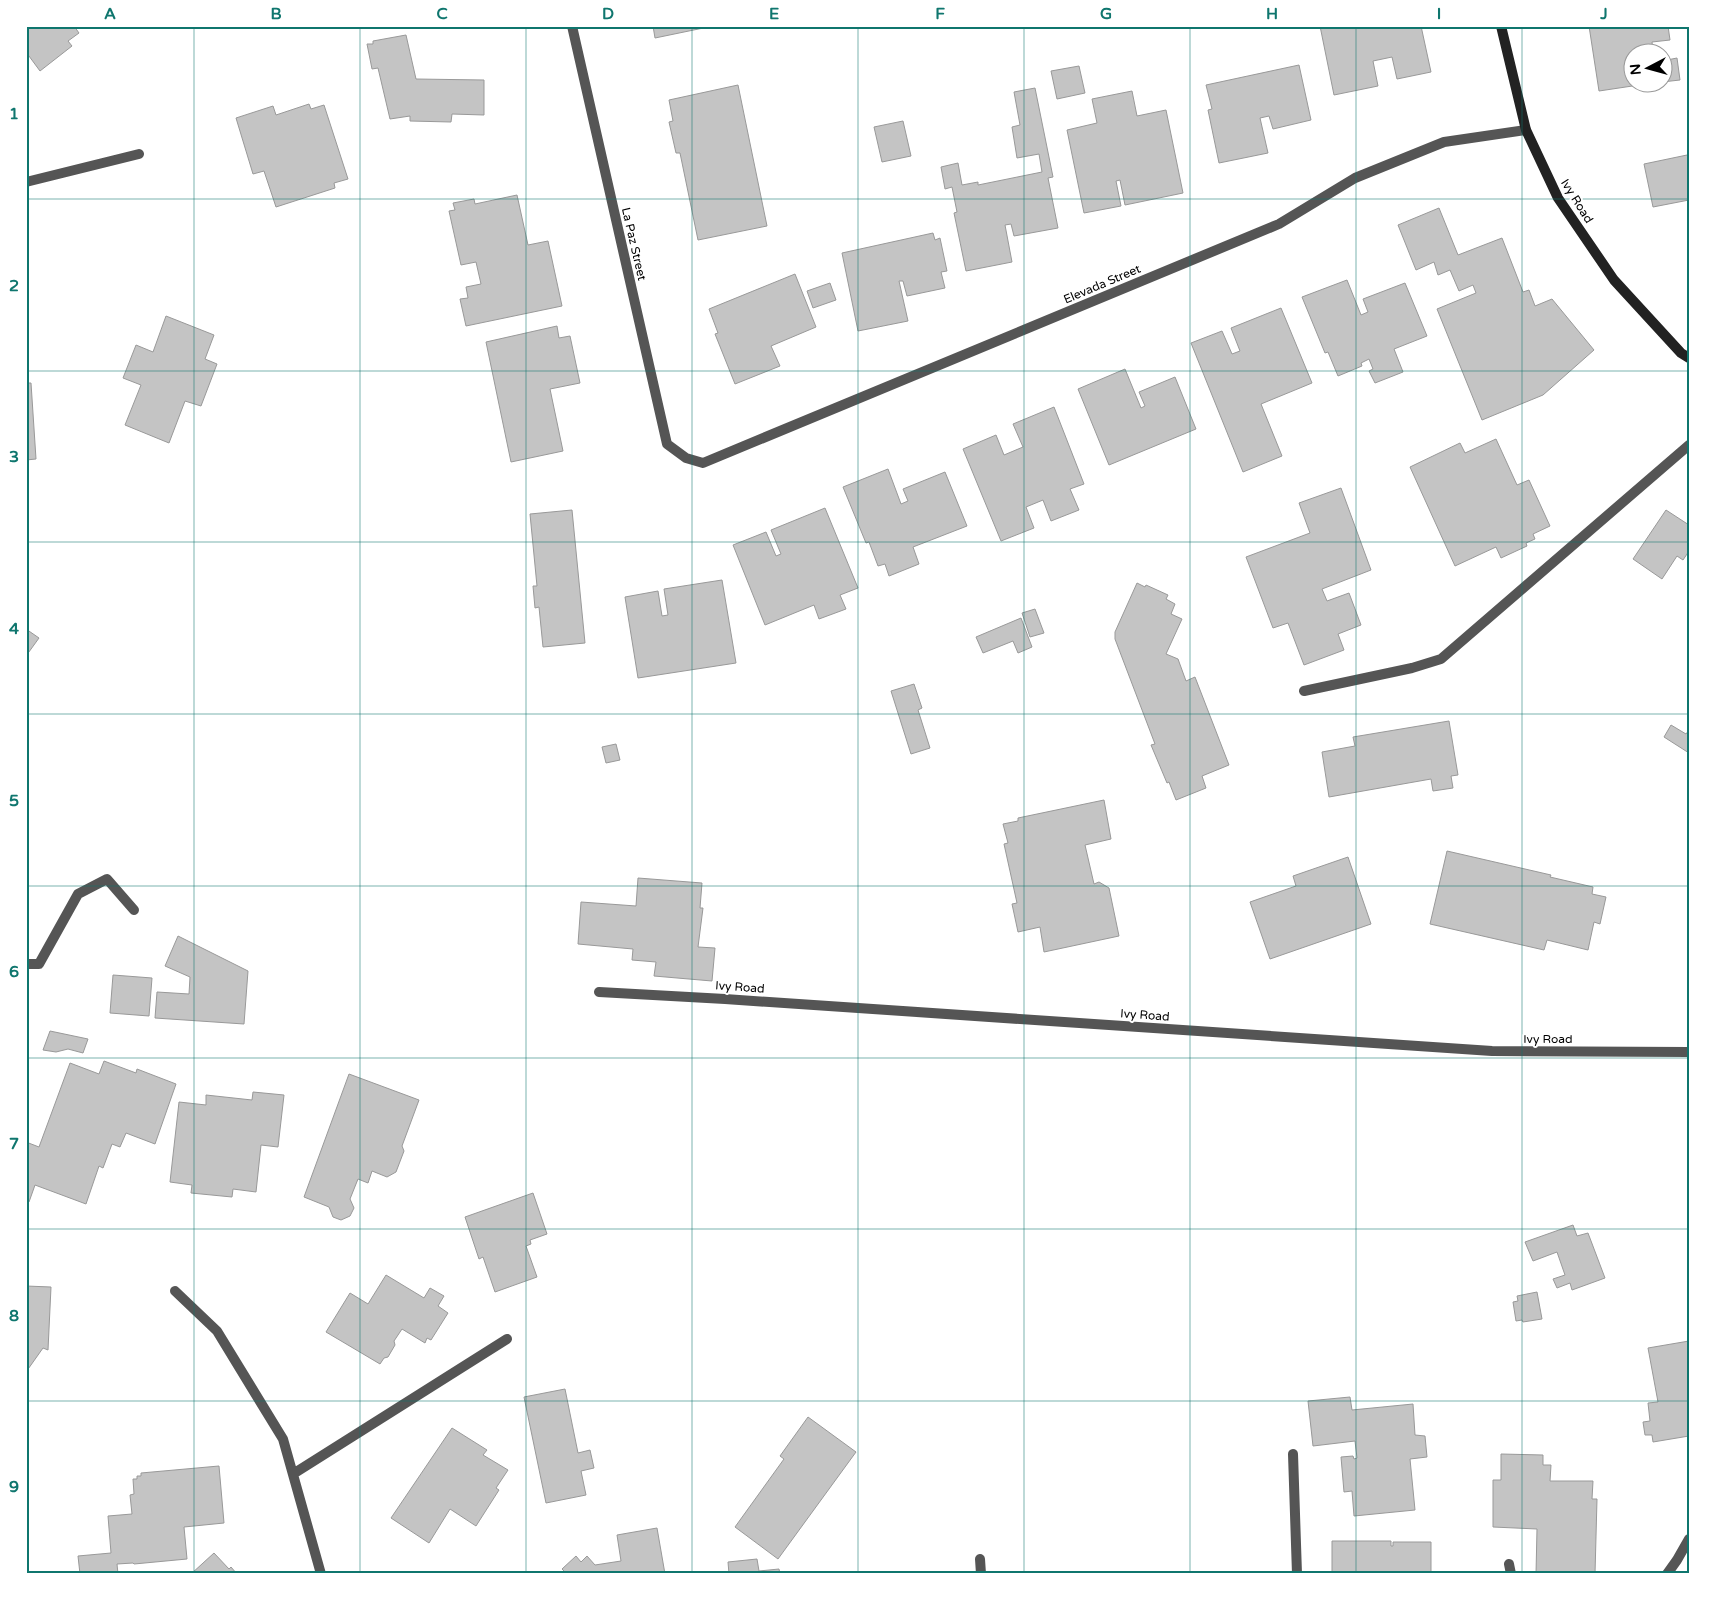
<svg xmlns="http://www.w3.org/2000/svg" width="1715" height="1600" viewBox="0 0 1715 1600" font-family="'Varela Round',sans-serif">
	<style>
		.building { fill: #c4c4c4; stroke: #999 }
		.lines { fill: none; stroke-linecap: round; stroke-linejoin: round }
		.lane { stroke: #555; stroke-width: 10 }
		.street { stroke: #555; stroke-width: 10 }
		.secondary { stroke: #222; stroke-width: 10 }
		.grid { fill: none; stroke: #0f766e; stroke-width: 1; stroke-opacity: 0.55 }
		.labels { text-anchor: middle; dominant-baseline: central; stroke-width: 4; stroke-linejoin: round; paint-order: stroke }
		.street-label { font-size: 12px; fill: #000; stroke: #fff }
		.neatline { fill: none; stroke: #0f766e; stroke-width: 2 }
		.grid-label { font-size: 16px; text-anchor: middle; font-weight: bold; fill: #0f766e }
	</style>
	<rect width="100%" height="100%" fill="#fff"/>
	<path class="building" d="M 26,26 L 74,26 L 79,33 L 68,41 L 72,46 L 40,71 L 26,52 Z
		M 653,26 L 713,26 L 655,38 Z
		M 1320,26 L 1421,26 L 1431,72 L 1397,79 L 1392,57 L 1373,61 L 1378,86 L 1334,95 Z
		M 1589,26 L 1668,26 L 1670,40 L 1652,42 L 1653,52 L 1632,52 L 1632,82 L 1659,82 L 1599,91 Z
		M 406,35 L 416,79 L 484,80 L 484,115 L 452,114 L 451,122 L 410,121 L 410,116 L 390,119 L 378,68 L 372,69 L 367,44 L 373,44 L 373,41 Z
		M 1677,58 L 1680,80 L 1662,82 L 1662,61 Z
		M 1299,65 L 1311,120 L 1273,129 L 1269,116 L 1260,118 L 1268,153 L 1219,163 L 1208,110 L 1212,109 L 1206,85 Z
		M 1079,66 L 1085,93 L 1057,99 L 1051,71 Z
		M 738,85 L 767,226 L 698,240 L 680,153 L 676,153 L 669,122 L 673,121 L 669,100 Z
		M 1035,88 L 1053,177 L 1048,178 L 1058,228 L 1014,236 L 1011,224 L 1005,225 L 1012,262 L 966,271 L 954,213 L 957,212 L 952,187 L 945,189 L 941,167 L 958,163 L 962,185 L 978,182 L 978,185 L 1042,172 L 1039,154 L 1017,158 L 1012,127 L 1020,125 L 1014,92 Z
		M 1132,91 L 1137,116 L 1166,110 L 1183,193 L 1125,205 L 1120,180 L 1116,181 L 1121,206 L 1084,213 L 1067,130 L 1097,123 L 1092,99 Z
		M 309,104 L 311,109 L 324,105 L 348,179 L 334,183 L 335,188 L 276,207 L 264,171 L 253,174 L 236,118 L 273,106 L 276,115 Z
		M 903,121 L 911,156 L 882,162 L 874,127 Z
		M 1687,155 L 1689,159 L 1689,200 L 1653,207 L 1644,164 Z
		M 517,195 L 528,245 L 548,241 L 562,306 L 466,326 L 460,299 L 468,298 L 466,287 L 481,284 L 476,262 L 461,265 L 449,211 L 455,210 L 453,203 L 474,199 L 475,204 Z
		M 1439,208 L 1458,255 L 1502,238 L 1523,292 L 1529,290 L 1535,306 L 1552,299 L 1594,350 L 1543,395 L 1482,420 L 1437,309 L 1476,293 L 1473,285 L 1459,291 L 1450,270 L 1438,275 L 1434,262 L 1416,270 L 1398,225 Z
		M 933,233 L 935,240 L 940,238 L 947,271 L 941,272 L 945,288 L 907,296 L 903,281 L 899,281 L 908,321 L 858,331 L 842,253 Z
		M 795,274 L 816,327 L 771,346 L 780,366 L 735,384 L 715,334 L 718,333 L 709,309 Z
		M 1347,280 L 1361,315 L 1368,312 L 1363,299 L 1405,283 L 1427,336 L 1394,349 L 1403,372 L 1375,383 L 1369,371 L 1373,369 L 1369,359 L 1361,363 L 1362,366 L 1338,376 L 1328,352 L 1325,353 L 1302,297 Z
		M 830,283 L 836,300 L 813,308 L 807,291 Z
		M 1281,308 L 1312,383 L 1261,404 L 1282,456 L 1243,472 L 1191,343 L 1222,331 L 1232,354 L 1240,351 L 1231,328 Z
		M 166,316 L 214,335 L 205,359 L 217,364 L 201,406 L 185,401 L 169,443 L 125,425 L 141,385 L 123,378 L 136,345 L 153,352 Z
		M 557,326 L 559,338 L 570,336 L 580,383 L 550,389 L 563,451 L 511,462 L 486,342 Z
		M 1125,369 L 1141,408 L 1145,406 L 1139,392 L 1175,377 L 1196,429 L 1109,465 L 1078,389 Z
		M 26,383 L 31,383 L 36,459 L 26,460 Z
		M 1054,407 L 1084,484 L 1070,489 L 1079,510 L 1051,521 L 1043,500 L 1026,507 L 1034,528 L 1001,541 L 963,449 L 996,435 L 1004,455 L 1023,447 L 1013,424 Z
		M 1496,439 L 1517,485 L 1529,480 L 1550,526 L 1533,534 L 1535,539 L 1526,543 L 1527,546 L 1501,558 L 1496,547 L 1455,566 L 1410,467 L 1460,443 L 1465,453 Z
		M 888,469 L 901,504 L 908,501 L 903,489 L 945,472 L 967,526 L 913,547 L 919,564 L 889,576 L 885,564 L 878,566 L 869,542 L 866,543 L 843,487 Z
		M 1341,488 L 1371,570 L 1322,589 L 1327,601 L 1349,593 L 1361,625 L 1338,634 L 1344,650 L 1304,665 L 1288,623 L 1273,628 L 1246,557 L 1310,533 L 1299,503 Z
		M 825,508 L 858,588 L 840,595 L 846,609 L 819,619 L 814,605 L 765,625 L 733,545 L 766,532 L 776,556 L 781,554 L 771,530 Z
		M 572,510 L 585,643 L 543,647 L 539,607 L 535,608 L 533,586 L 537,586 L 530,514 Z
		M 1666,510 L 1689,525 L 1689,551 L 1683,560 L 1677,556 L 1662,579 L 1633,559 Z
		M 722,580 L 736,663 L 638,678 L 625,597 L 658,591 L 662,616 L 668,615 L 664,589 Z
		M 1137,583 L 1145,587 L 1146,585 L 1168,595 L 1166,599 L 1175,604 L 1171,614 L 1182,619 L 1166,654 L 1178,659 L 1186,681 L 1195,677 L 1229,765 L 1202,776 L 1206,788 L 1176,800 L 1169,782 L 1167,783 L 1151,745 L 1155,744 L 1115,639 L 1115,632 Z
		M 1035,609 L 1044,633 L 1030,637 L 1022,613 Z
		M 1021,618 L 1032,647 L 1018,653 L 1013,641 L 983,653 L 976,637 Z
		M 26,629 L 39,638 L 26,656 Z
		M 914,684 L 922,708 L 918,710 L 930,748 L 911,754 L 891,691 Z
		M 1449,721 L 1458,775 L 1451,776 L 1453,788 L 1433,791 L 1431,779 L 1329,797 L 1322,752 L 1355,746 L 1353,737 Z
		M 1671,725 L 1686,734 L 1689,730 L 1689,753 L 1664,737 Z
		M 616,744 L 620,760 L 606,763 L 602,747 Z
		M 1104,800 L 1111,839 L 1085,845 L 1094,884 L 1099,882 L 1109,888 L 1119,936 L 1044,952 L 1040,927 L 1018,932 L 1012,904 L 1017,903 L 1004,844 L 1008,843 L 1003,824 L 1018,821 L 1018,818 Z
		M 1447,851 L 1551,875 L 1550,877 L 1593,887 L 1592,894 L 1606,897 L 1600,924 L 1594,922 L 1588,950 L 1547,940 L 1544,950 L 1430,924 Z
		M 1348,857 L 1371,924 L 1270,959 L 1250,902 L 1296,886 L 1293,876 Z
		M 638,878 L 702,883 L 700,908 L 703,908 L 698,947 L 715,948 L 712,981 L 654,976 L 656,962 L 632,960 L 633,949 L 578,944 L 581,902 L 636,906 Z
		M 178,936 L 248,971 L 244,1024 L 155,1018 L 157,992 L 189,994 L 190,977 L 165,966 Z
		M 113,975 L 152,978 L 149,1016 L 110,1013 Z
		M 50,1031 L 88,1039 L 83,1053 L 68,1049 L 56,1052 L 43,1050 Z
		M 104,1061 L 136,1073 L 137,1069 L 176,1084 L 155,1144 L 126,1133 L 120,1147 L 112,1144 L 103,1168 L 99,1166 L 86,1204 L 35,1185 L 29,1202 L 26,1201 L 26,1142 L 39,1147 L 70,1063 L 99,1074 Z
		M 349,1074 L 419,1100 L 402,1146 L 404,1151 L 396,1172 L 387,1177 L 372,1171 L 368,1183 L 358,1179 L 350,1199 L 354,1208 L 350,1216 L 341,1220 L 333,1217 L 329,1207 L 304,1197 Z
		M 253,1092 L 284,1095 L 278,1147 L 261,1145 L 256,1192 L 233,1189 L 232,1197 L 191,1193 L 192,1185 L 170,1182 L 179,1102 L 206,1105 L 206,1095 L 252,1100 Z
		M 533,1193 L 547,1234 L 530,1240 L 531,1244 L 526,1246 L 537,1277 L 495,1292 L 483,1257 L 479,1259 L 465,1217 Z
		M 1573,1225 L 1577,1236 L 1588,1233 L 1605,1278 L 1572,1290 L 1570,1283 L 1557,1288 L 1553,1279 L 1565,1275 L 1557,1252 L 1533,1261 L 1525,1242 Z
		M 386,1275 L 424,1298 L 430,1288 L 444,1296 L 438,1306 L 448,1313 L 431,1340 L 427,1338 L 425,1343 L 402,1329 L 394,1341 L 395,1345 L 388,1357 L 384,1358 L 380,1364 L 326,1332 L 350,1293 L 368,1304 Z
		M 26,1286 L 51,1287 L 48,1350 L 43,1348 L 26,1372 Z
		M 1537,1292 L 1542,1319 L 1523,1322 L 1522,1320 L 1516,1321 L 1513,1302 L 1518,1301 L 1517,1296 Z
		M 1689,1341 L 1689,1436 L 1653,1442 L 1652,1435 L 1645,1435 L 1643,1422 L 1650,1421 L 1648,1403 L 1658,1402 L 1648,1348 Z
		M 565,1389 L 578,1453 L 590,1450 L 594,1468 L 581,1471 L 586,1495 L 546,1503 L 524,1397 Z
		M 1350,1397 L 1352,1410 L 1413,1404 L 1415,1435 L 1425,1436 L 1427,1457 L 1410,1459 L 1415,1510 L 1354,1516 L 1352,1491 L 1344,1492 L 1341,1457 L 1353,1456 L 1354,1459 L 1357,1458 L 1355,1441 L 1313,1446 L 1308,1401 Z
		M 808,1417 L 856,1452 L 778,1559 L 735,1527 L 784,1459 L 780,1456 Z
		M 452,1428 L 487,1450 L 483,1455 L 508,1470 L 496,1488 L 499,1490 L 476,1526 L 450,1509 L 429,1543 L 391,1518 Z
		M 1501,1454 L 1543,1455 L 1543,1465 L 1551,1465 L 1550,1481 L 1593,1481 L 1592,1499 L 1597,1499 L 1595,1574 L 1536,1574 L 1537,1529 L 1493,1527 L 1493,1480 L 1501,1480 Z
		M 219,1466 L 224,1523 L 184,1527 L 187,1559 L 134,1564 L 133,1563 L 117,1564 L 118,1574 L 80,1574 L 78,1556 L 111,1553 L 108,1516 L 132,1514 L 130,1495 L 134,1494 L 133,1479 L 137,1479 L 137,1476 L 141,1476 L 141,1473 Z
		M 657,1528 L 665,1574 L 567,1574 L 562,1569 L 576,1556 L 581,1562 L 587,1556 L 595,1565 L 621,1561 L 617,1535 Z
		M 1332,1541 L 1391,1541 L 1391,1546 L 1393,1546 L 1393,1542 L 1431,1542 L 1431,1574 L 1332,1574 Z
		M 214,1553 L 229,1569 L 231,1567 L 237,1574 L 191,1574 Z
		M 757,1559 L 759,1571 L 779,1569 L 780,1574 L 729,1574 L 728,1562 Z"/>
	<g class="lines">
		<path class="lane" d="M 1304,691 L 1412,668 L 1441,659 L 1689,445
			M 26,964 L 39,964 L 78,894 L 107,879 L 134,910
			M 175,1291 L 217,1331 L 283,1439 L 321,1574
			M 293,1474 L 507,1339
			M 1509,1564 L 1511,1574
			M 1667,1574 L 1677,1560 L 1689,1539"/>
		<path class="street" d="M 572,26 L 667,444 L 686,458 L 703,463 L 1279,224 L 1355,178 L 1444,142 L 1526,130
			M 26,182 L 139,154
			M 599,992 L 725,999 L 1492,1051 L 1689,1052
			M 1293,1454 L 1297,1574
			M 980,1559 L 981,1574"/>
		<path class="secondary" d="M 1501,26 L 1526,130 L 1558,198 L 1614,280 L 1681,353 L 1689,358"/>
	</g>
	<path class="grid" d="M 194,26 L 194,1574M 360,26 L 360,1574M 526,26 L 526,1574M 692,26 L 692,1574M 858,26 L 858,1574M 1024,26 L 1024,1574M 1190,26 L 1190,1574M 1356,26 L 1356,1574M 1522,26 L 1522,1574M 26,199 L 1689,199M 26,371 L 1689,371M 26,542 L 1689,542M 26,714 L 1689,714M 26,886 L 1689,886M 26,1058 L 1689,1058M 26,1229 L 1689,1229M 26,1401 L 1689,1401"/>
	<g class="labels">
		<g class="street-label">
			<text transform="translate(1577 201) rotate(58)">Ivy Road</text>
			<text transform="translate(634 244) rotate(77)">La Paz Street</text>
			<text transform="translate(1102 284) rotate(-23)">Elevada Street</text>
			<text transform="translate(740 987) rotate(4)">Ivy Road</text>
			<text transform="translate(1145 1015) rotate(4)">Ivy Road</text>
			<text x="1548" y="1039">Ivy Road</text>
		</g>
	</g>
	<rect width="1715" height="1600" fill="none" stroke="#ffffff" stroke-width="55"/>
	<g transform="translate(1648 68) rotate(264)"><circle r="24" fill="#ffffff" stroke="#999999"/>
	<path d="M0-4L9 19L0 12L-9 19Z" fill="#000000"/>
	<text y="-8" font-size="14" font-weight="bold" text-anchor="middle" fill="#000000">N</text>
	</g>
	<rect x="28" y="28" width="1660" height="1544" class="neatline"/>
	<g class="grid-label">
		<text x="110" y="19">A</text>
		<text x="276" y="19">B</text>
		<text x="442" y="19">C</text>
		<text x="608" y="19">D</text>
		<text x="774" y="19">E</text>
		<text x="940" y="19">F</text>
		<text x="1106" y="19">G</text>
		<text x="1272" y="19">H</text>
		<text x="1439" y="19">I</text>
		<text x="1604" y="19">J</text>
		<text x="14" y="119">1</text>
		<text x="14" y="291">2</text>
		<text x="14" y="462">3</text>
		<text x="14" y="634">4</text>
		<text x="14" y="806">5</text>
		<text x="14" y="977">6</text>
		<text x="14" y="1149">7</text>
		<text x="14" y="1321">8</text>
		<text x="14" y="1492">9</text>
	</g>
</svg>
